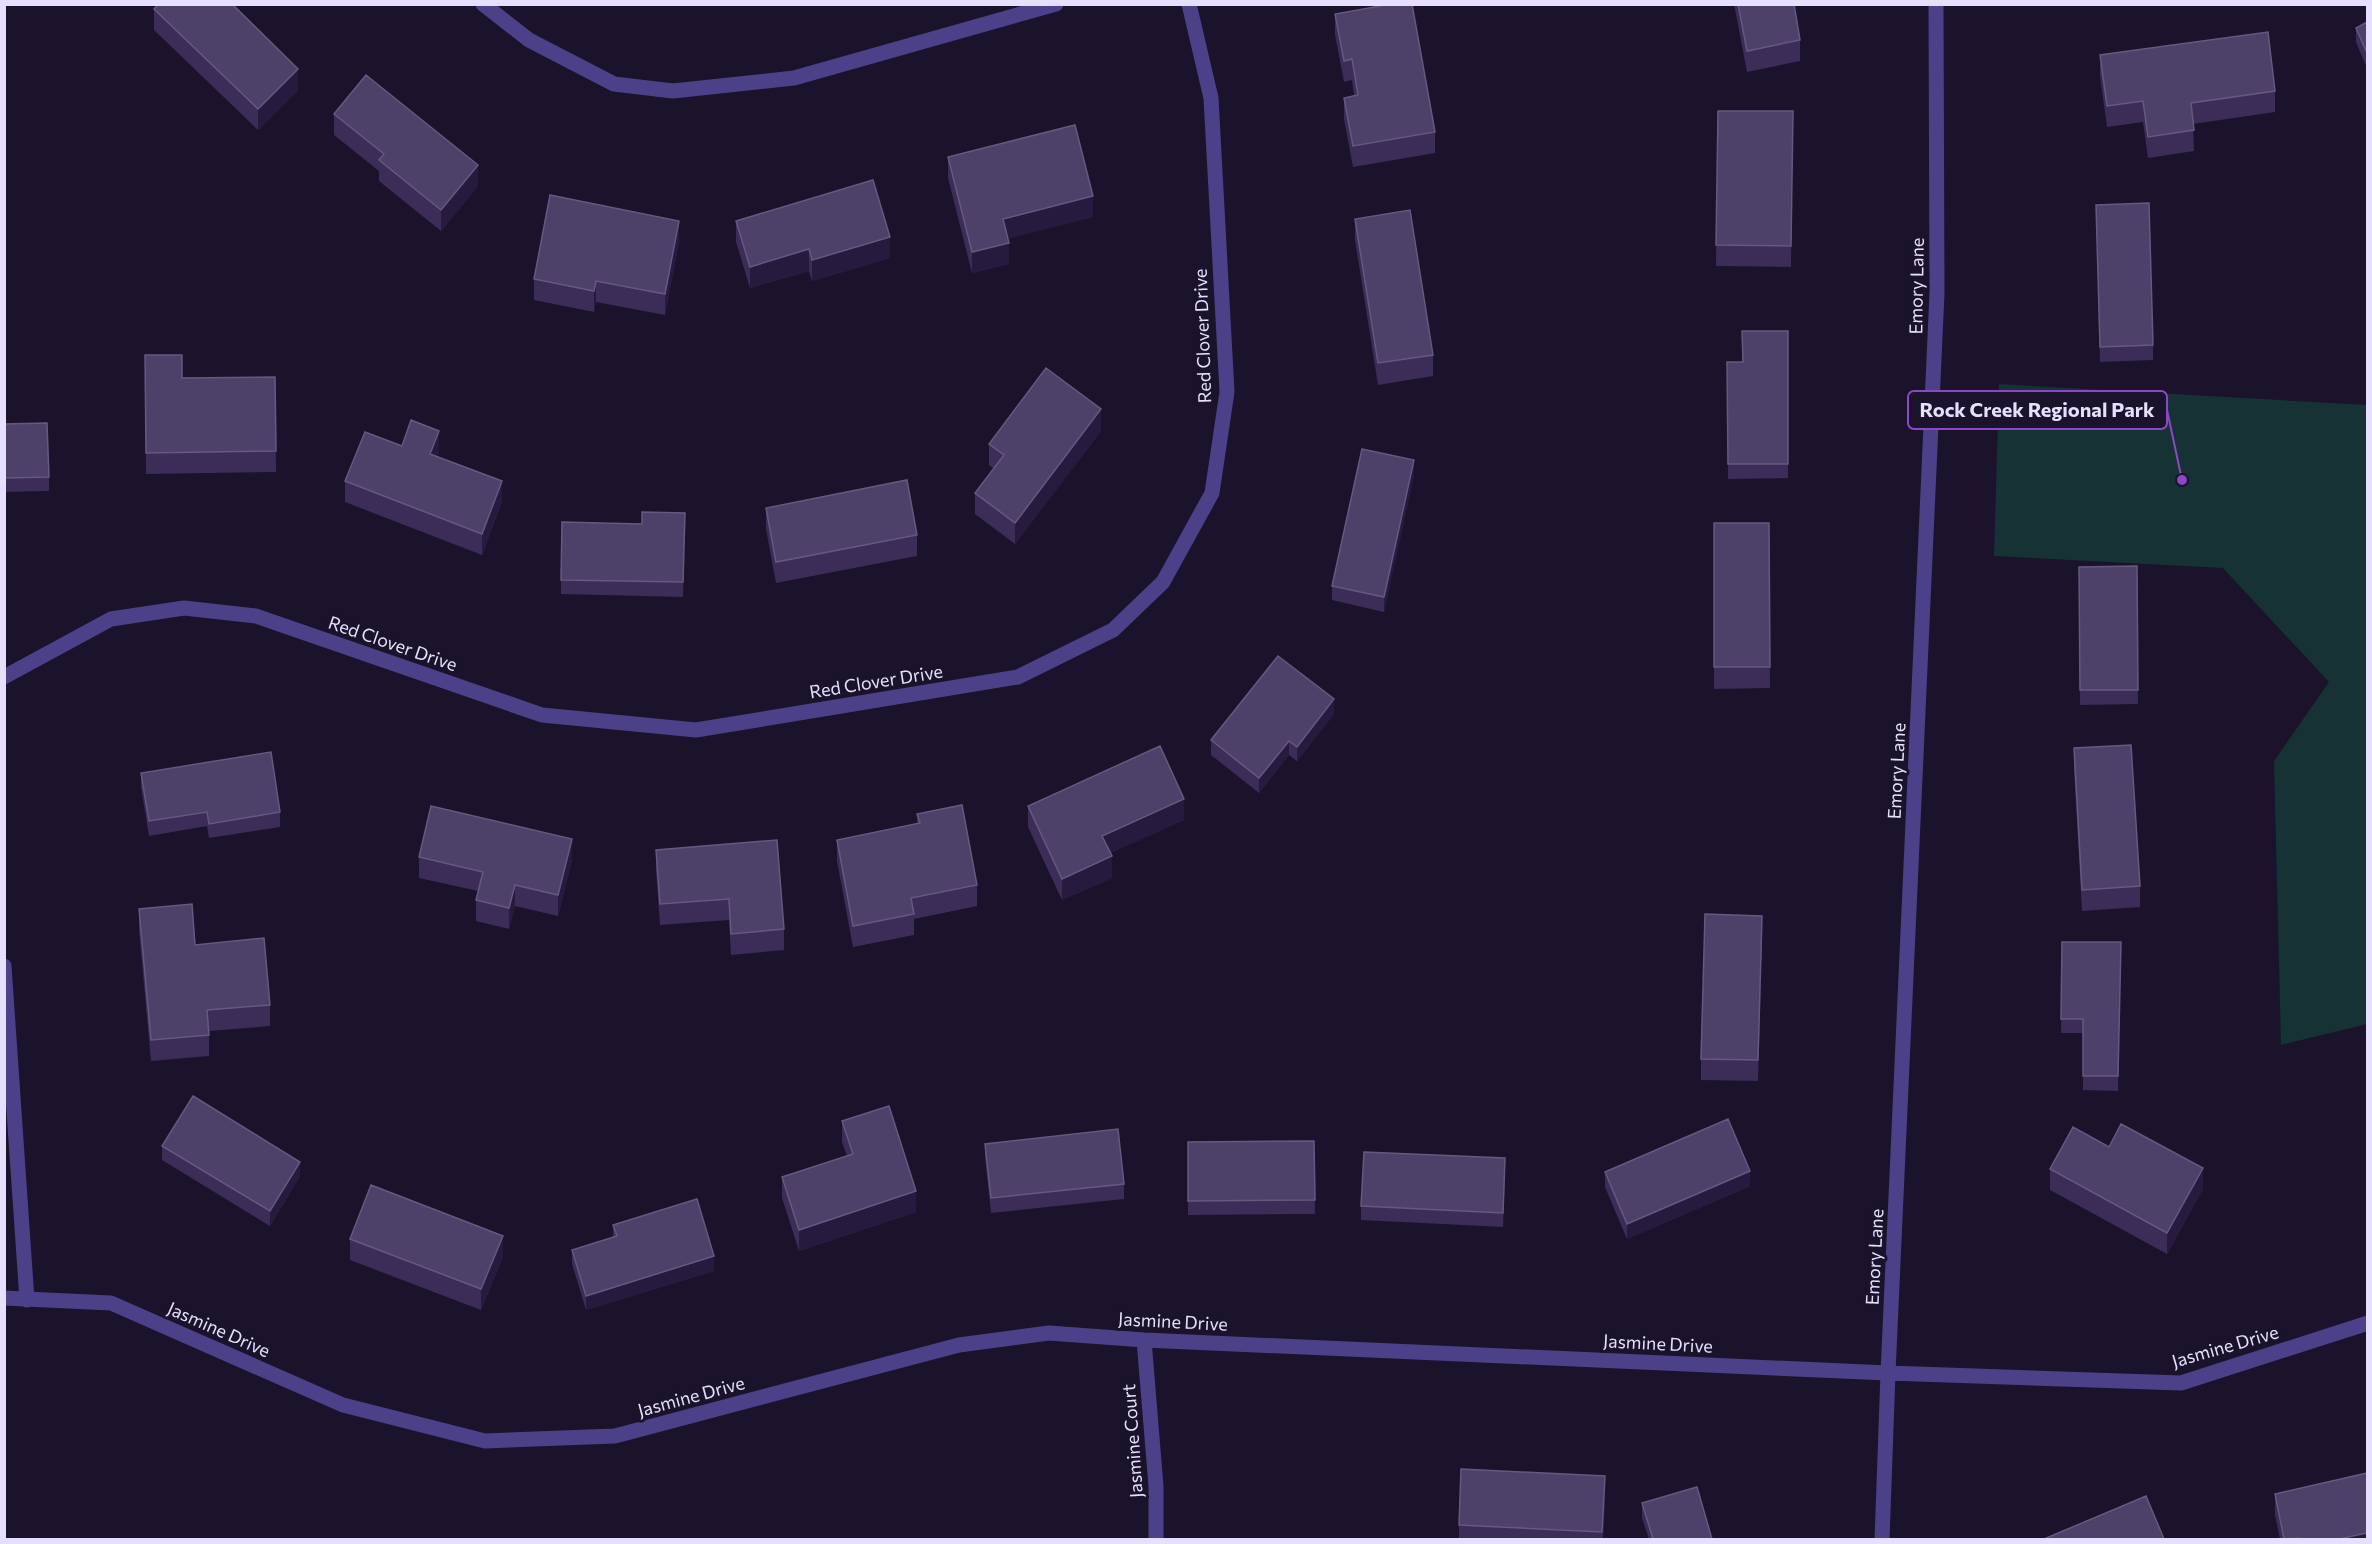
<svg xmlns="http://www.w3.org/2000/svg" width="2372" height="1544" viewBox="0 0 2372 1544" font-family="Commissioner,sans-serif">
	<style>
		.green { fill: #163235 }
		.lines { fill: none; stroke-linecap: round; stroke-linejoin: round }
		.street { stroke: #4c4188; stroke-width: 15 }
		.wall { fill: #3b2d57 }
		.shaded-wall { fill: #261b3e }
		.building { fill: #4d4069; stroke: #655980; stroke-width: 1.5 }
		.labels { text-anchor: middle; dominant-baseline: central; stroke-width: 6; stroke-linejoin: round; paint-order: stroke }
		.street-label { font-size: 18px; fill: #e6dffd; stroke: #1a132b }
		.leader { fill: none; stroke: #8b47c8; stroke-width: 2 }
		.callout-dot { fill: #8b47c8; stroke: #1a132b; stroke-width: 2 }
		.callout { fill: #1a132b; stroke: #8b47c8; stroke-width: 2 }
		.callout-label { font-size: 20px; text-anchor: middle; font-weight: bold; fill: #e6dffd }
	</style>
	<rect width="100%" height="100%" fill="#1a132b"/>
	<path class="green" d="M 1999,384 L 2367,405 L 2367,1024 L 2281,1045 L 2274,761 L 2329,682 L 2223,568 L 1994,556 Z"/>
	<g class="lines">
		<path class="street" d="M 483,4 L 529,40 L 614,84 L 673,91 L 794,78 L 1056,4
			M 4,677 L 111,619 L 184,608 L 256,616 L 542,715 L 696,730 L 1018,677 L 1113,630 L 1163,582 L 1212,493 L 1227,392 L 1211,98 L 1189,4
			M 4,966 L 27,1300
			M 4,1298 L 111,1303 L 343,1405 L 485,1441 L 615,1436 L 959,1345 L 1049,1333 L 1144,1340 L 1888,1373 L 2181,1383 L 2368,1323
			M 1144,1340 L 1156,1486 L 1156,1540
			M 1882,1540 L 1888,1373 L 1937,293 L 1936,4"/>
	</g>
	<path class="wall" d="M 1734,4 L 1794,4 L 1800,40 L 1800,61 L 1747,72 Z
		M 154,9 L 298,90 L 258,130 L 154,30 Z
		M 1335,14 L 1435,132 L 1435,153 L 1353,167 L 1344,119 L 1344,98 L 1354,95 L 1352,80 L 1344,82 L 1335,35 Z
		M 2367,22 L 2367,68 L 2356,42 L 2356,28 Z
		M 2100,55 L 2275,91 L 2275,112 L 2193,124 L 2194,151 L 2148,158 L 2143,122 L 2107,127 L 2100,76 Z
		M 1718,111 L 1793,111 L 1791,267 L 1716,266 Z
		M 334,114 L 478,186 L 441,231 L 379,181 L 379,171 L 334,135 Z
		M 948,157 L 1093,217 L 1008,238 L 1009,264 L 972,273 L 948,178 Z
		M 2096,205 L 2153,345 L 2153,360 L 2100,362 Z
		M 1355,219 L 1433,355 L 1433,376 L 1378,385 L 1355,240 Z
		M 736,221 L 890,258 L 812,281 L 809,271 L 750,288 L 736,242 Z
		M 679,242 L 665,315 L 596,302 L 594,312 L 534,300 L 534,279 Z
		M 1788,331 L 1788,478 L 1728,479 L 1727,362 L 1742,362 Z
		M 145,355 L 182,378 L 275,377 L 276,472 L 146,474 Z
		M 4,424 L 49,477 L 49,491 L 4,492 Z
		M 1101,431 L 1015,544 L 975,514 L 975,493 L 994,469 L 989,465 L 989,444 Z
		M 402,446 L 439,452 L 437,456 L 502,502 L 482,555 L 345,502 L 345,481 Z
		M 1414,475 L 1384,612 L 1332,600 L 1332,586 Z
		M 766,508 L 917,535 L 917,556 L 776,583 L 766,529 Z
		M 685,513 L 683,597 L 561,594 L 561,580 L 642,524 Z
		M 1714,523 L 1769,523 L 1770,688 L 1714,689 Z
		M 2137,566 L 2138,704 L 2080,705 L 2079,567 Z
		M 1334,714 L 1297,761 L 1289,755 L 1259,793 L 1211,755 L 1211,740 Z
		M 2074,748 L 2140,886 L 2140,907 L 2082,911 L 2074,769 Z
		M 141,773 L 280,812 L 280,827 L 209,838 L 207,826 L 149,836 L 141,787 Z
		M 1028,806 L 1184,820 L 1110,853 L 1112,878 L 1062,900 L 1028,827 Z
		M 917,814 L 977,885 L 977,906 L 914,919 L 914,935 L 853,947 L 837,861 L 837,840 L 917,824 Z
		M 656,850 L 784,929 L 784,950 L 731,955 L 729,920 L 660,925 L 656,871 Z
		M 419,857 L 572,860 L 558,916 L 515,906 L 509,929 L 476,921 L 476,900 L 478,891 L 419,878 Z
		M 139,909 L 195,945 L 270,1005 L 270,1026 L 209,1031 L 209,1056 L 151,1061 L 139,930 Z
		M 1762,937 L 1758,1081 L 1701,1080 L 1701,1059 Z
		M 2062,942 L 2121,942 L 2118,1091 L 2083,1090 L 2083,1033 L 2061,1033 Z
		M 842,1121 L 916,1212 L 799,1251 L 782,1198 L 782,1177 L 847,1156 L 842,1142 Z
		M 1314,1141 L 1315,1214 L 1188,1215 L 1188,1142 Z
		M 985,1144 L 1124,1184 L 1124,1199 L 991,1213 L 985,1158 Z
		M 162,1146 L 300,1176 L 270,1226 L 162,1160 Z
		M 2109,1147 L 2203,1189 L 2167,1254 L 2050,1190 L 2050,1169 Z
		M 1605,1172 L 1750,1186 L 1627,1239 L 1605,1187 Z
		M 1505,1173 L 1503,1227 L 1361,1220 L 1361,1206 Z
		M 613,1225 L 714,1271 L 586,1310 L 572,1264 L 572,1250 L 613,1237 Z
		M 350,1239 L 503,1257 L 481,1310 L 350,1260 Z
		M 2275,1494 L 2367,1539 L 2280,1539 L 2275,1515 Z
		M 1605,1497 L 1603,1539 L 1459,1539 L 1459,1525 Z
		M 1642,1503 L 1712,1539 L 1649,1539 L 1642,1518 Z"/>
	<path class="shaded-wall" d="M 298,69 L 298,90 L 258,130 L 258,109 Z
		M 478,165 L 478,186 L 441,231 L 441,210 Z
		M 1093,196 L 1093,217 L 1003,240 L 1003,219 Z
		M 679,221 L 679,242 L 665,315 L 665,294 Z
		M 890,237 L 890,258 L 812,281 L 812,260 Z
		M 1009,243 L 1009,264 L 972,273 L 972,252 Z
		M 809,249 L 809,271 L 750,288 L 750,267 Z
		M 596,281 L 596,302 L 594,312 L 594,291 Z
		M 1101,409 L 1101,431 L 1015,544 L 1015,523 Z
		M 439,431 L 439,452 L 430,475 L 430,454 Z
		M 1414,460 L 1414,475 L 1384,612 L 1384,597 Z
		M 502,481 L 502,502 L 482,555 L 482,534 Z
		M 1334,699 L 1334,714 L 1297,761 L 1297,747 Z
		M 1289,741 L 1289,755 L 1259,793 L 1259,778 Z
		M 1184,799 L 1184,820 L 1102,857 L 1102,836 Z
		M 572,839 L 572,860 L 558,916 L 558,895 Z
		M 1112,856 L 1112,878 L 1062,900 L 1062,879 Z
		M 515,885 L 515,906 L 509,929 L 509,908 Z
		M 1762,916 L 1762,937 L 1758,1081 L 1758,1060 Z
		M 1505,1158 L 1505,1173 L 1503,1227 L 1503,1213 Z
		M 300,1162 L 300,1176 L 270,1226 L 270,1211 Z
		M 2203,1168 L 2203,1189 L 2167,1254 L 2167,1233 Z
		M 1750,1171 L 1750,1186 L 1627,1239 L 1627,1224 Z
		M 916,1191 L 916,1212 L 799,1251 L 799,1230 Z
		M 503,1236 L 503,1257 L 481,1310 L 481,1289 Z
		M 714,1256 L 714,1271 L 586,1310 L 586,1296 Z
		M 1605,1476 L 1605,1497 L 1602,1539 L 1602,1532 Z
		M 2367,1533 L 2367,1539 L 2339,1539 Z"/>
	<path class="building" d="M 159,4 L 232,4 L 298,69 L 258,109 L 154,9 Z
		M 1391,4 L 1412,4 L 1435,132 L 1353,146 L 1344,98 L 1358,95 L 1352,59 L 1344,61 L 1335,14 Z
		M 1738,4 L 1794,4 L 1800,40 L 1747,51 Z
		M 2367,22 L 2367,53 L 2356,28 Z
		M 2268,32 L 2275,91 L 2191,103 L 2194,130 L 2148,137 L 2143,101 L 2107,106 L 2100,55 Z
		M 366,75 L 478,165 L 441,210 L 379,160 L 384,154 L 334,114 Z
		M 1718,111 L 1793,111 L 1791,246 L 1716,245 Z
		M 1075,125 L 1093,196 L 1003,219 L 1009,243 L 972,252 L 948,157 Z
		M 873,180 L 890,237 L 812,260 L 809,249 L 750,267 L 736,221 Z
		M 550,195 L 679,221 L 665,294 L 596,281 L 594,291 L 534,279 Z
		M 2149,203 L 2153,345 L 2100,347 L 2096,205 Z
		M 1410,210 L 1433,355 L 1378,363 L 1355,219 Z
		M 1742,331 L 1788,331 L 1788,464 L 1728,464 L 1727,362 L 1743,362 Z
		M 145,355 L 182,355 L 182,378 L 275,377 L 276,451 L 146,453 Z
		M 1046,368 L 1101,409 L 1015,523 L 975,493 L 1004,455 L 989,444 Z
		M 411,420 L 439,431 L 430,454 L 502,481 L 482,534 L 345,481 L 365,432 L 402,446 Z
		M 47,423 L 49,477 L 4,478 L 4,424 Z
		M 1362,449 L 1414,460 L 1384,597 L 1332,586 Z
		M 907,480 L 917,535 L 776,562 L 766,508 Z
		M 642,512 L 685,513 L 683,582 L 561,580 L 562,522 L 642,524 Z
		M 1714,523 L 1769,523 L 1770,667 L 1714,667 Z
		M 2137,566 L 2138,690 L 2080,690 L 2079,567 Z
		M 1278,656 L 1334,699 L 1297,747 L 1289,741 L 1259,778 L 1211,740 Z
		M 2131,745 L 2140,886 L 2082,890 L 2074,748 Z
		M 1160,746 L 1184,799 L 1102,836 L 1112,856 L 1062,879 L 1028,806 Z
		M 271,752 L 280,812 L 209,824 L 207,812 L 149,821 L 141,773 Z
		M 962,805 L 977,885 L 911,898 L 914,914 L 853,926 L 837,840 L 920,823 L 917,814 Z
		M 431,806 L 572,839 L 558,895 L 515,885 L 509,908 L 476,900 L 483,872 L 419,857 Z
		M 777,840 L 784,929 L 731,934 L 729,899 L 660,904 L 656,850 Z
		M 192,904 L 195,945 L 264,938 L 270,1005 L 207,1010 L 209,1035 L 151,1040 L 139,909 Z
		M 1705,914 L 1762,916 L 1758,1060 L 1701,1059 Z
		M 2062,942 L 2121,942 L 2118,1076 L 2083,1076 L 2083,1019 L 2061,1019 Z
		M 193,1096 L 300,1162 L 270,1211 L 162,1146 Z
		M 889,1106 L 916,1191 L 799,1230 L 782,1177 L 853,1154 L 842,1121 Z
		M 1728,1119 L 1750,1171 L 1627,1224 L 1605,1172 Z
		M 2121,1124 L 2203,1168 L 2167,1233 L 2050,1169 L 2073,1127 L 2109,1147 Z
		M 1118,1129 L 1124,1184 L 991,1198 L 985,1144 Z
		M 1314,1141 L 1315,1200 L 1188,1201 L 1188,1142 Z
		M 1364,1152 L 1505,1158 L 1503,1213 L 1361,1206 Z
		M 371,1185 L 503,1236 L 481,1289 L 350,1239 Z
		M 697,1199 L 714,1256 L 586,1296 L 572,1250 L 617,1236 L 613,1225 Z
		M 1461,1469 L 1605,1476 L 1602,1532 L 1459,1525 Z
		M 2367,1473 L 2367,1533 L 2339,1539 L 2300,1539 L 2300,1538 L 2284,1539 L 2275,1494 Z
		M 1697,1487 L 1712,1539 L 1653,1539 L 1642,1503 Z
		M 2146,1496 L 2164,1539 L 2044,1539 Z"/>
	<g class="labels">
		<g class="street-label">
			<text transform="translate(1916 286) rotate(-89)">Emory Lane</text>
			<text transform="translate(1202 336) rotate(-92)">Red Clover Drive</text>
			<text transform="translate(393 643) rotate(19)">Red Clover Drive</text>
			<text transform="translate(876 681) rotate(-9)">Red Clover Drive</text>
			<text transform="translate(1896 771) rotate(-87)">Emory Lane</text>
			<text transform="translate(1874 1257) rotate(-87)">Emory Lane</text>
			<text transform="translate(1173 1321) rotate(3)">Jasmine Drive</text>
			<text transform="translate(219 1329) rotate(24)">Jasmine Drive</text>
			<text transform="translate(1658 1343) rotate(3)">Jasmine Drive</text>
			<text transform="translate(2225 1346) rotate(-16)">Jasmine Drive</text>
			<text transform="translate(691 1396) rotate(-15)">Jasmine Drive</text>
			<text transform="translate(1132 1441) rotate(-94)">Jasmine Court</text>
		</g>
	</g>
	<path class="leader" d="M2182 480L2167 410"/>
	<circle class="callout-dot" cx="2182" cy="480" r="6"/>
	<rect class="callout" x="1908" y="391" width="259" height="38" rx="6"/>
	<g class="callout-label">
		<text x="2037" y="417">Rock Creek Regional Park</text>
	</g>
	<rect width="2372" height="1544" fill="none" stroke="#e6dffd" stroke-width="12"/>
</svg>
